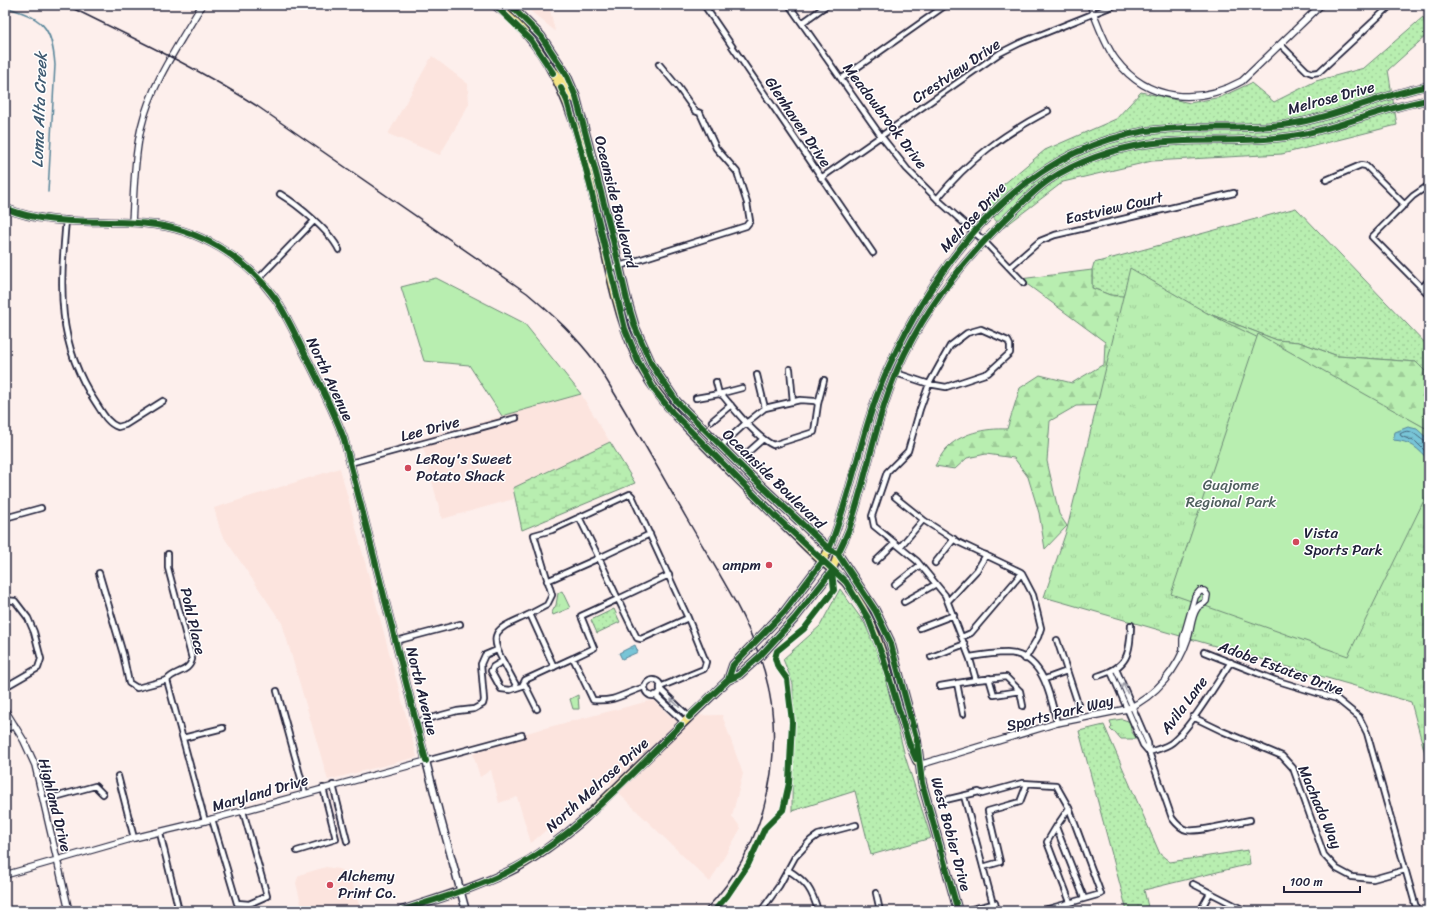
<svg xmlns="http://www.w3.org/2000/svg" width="1434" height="916" viewBox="0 0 1434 916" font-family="Sriracha,sans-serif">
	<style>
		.built { fill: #fce4de }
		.grass { fill: url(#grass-dots); stroke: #6d8876 }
		.forest { fill: url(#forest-firs); stroke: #6d8876 }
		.wetland { fill: url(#wetland-marsh); stroke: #6d8876 }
		.park { fill: url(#park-tufts); stroke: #6d8876 }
		.garden { fill: #b8eeb0; stroke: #6d8876 }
		.water { fill: url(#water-ripples); stroke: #568499 }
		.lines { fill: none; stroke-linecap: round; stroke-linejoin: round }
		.shore { stroke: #446379; stroke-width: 1 }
		.stream { stroke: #568499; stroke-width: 1.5 }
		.minor-casing { stroke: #22223b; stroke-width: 8 }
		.tertiary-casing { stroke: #22223b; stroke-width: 8 }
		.secondary-casing { stroke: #22223b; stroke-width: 9 }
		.primary-casing { stroke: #22223b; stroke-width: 10 }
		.minor { stroke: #fff; stroke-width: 4.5 }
		.tertiary { stroke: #fff; stroke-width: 5.5 }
		.secondary { stroke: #fff; stroke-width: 6 }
		.primary { stroke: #f5e382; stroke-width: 7 }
		.rail { stroke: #22223b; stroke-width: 1.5 }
		.cycleway-casing { stroke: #fff; stroke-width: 8 }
		.cycleway { stroke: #1b5e20; stroke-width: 6 }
		.oneway { stroke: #9c9ca7 }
		.poi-dot { fill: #d1495b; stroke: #fff; stroke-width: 1.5 }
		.labels { text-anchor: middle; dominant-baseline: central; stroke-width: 3; stroke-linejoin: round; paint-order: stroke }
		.street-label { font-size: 15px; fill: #22223b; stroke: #fff }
		.poi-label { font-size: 15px; fill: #22223b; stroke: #fff; text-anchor: start }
		.park-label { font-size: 15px; fill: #4f5f5e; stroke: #fff }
		.water-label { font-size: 16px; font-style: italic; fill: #405b72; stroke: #fff }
	</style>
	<defs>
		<pattern id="grass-dots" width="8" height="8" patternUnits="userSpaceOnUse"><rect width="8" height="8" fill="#b8eeb0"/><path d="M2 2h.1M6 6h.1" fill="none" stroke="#9ecc98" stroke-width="1.8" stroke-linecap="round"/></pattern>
		<pattern id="forest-firs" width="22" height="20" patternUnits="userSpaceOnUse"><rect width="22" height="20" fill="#b8eeb0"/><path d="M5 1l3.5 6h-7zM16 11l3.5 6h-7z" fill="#9ecc98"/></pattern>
		<pattern id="wetland-marsh" width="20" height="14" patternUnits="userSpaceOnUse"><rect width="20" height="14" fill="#b8eeb0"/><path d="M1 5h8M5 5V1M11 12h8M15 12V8" fill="none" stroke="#9ecc98"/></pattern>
		<pattern id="park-tufts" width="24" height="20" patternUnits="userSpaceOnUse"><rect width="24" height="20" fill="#b8eeb0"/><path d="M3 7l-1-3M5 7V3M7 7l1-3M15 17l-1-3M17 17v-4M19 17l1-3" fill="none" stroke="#9ecc98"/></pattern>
		<pattern id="water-ripples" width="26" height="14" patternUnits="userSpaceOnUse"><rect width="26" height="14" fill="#78c5d7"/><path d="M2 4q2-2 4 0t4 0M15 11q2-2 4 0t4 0" fill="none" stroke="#68a9b9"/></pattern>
	</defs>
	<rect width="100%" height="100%" fill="#fdefec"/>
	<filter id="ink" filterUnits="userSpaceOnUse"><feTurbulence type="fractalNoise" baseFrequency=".025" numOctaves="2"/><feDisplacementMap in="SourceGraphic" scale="8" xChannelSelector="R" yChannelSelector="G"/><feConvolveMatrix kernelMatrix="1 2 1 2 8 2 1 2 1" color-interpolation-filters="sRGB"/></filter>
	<g filter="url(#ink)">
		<path class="built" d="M 523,5 L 549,5 L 555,31 Z
			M 432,56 L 468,84 L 469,104 L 440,155 L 388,134 Z
			M 581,394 L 610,442 L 513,488 L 514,499 L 442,519 L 421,439 Z
			M 340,468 L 417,757 L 328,780 L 282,623 L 221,533 L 214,508 Z
			M 653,700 L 670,716 L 722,715 L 743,774 L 732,816 L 741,828 L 710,882 L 605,780 L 531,843 L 517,797 L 499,803 L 491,770 L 480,777 L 473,754 L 526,733 Z
			M 326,867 L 338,869 L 349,873 L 361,911 L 303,911 L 296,883 L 298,877 L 302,874 Z
			M 452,904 L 458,907 L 459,911 L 432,911 Z"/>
		<path class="grass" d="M 1423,17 L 1428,34 L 1388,70 L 1397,125 L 1282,154 L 1152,161 L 1063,182 L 1003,228 L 980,204 L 1045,150 L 1116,119 L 1141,92 L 1190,103 L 1221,97 L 1251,83 L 1274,102 L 1316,81 L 1364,68 Z
			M 1296,208 L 1429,347 L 1429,375 L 1416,362 L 1338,356 L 1299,342 L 1277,340 L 1207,313 L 1110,295 L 1092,288 L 1092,270 L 1094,263 Z
			M 840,589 L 865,624 L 881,661 L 905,756 L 931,838 L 871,855 L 855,791 L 792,811 L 793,684 L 783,659 L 820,626 Z
			M 614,609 L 620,622 L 597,633 L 591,620 Z
			M 1104,725 L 1160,854 L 1170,862 L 1248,850 L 1250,864 L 1144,890 L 1149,911 L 1127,911 L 1079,731 Z"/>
		<path class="forest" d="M 1092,270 L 1092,288 L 1110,295 L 1123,296 L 1136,314 L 1207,313 L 1277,340 L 1299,342 L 1338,356 L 1416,362 L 1429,375 L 1429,492 L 1120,405 L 1076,406 L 1050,421 L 1047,461 L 1059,514 L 1067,526 L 1045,549 L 1039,513 L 1028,477 L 1014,458 L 986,454 L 967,458 L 955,469 L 935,466 C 938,461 941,455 945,450 C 960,433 985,428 1007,429 L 1020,388 L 1040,375 L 1072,383 L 1104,364 L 1105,342 L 1020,279 Z"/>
		<path class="wetland" d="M 610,442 L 635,483 L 522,530 L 513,488 Z"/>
		<path class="park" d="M 1130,268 L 1207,313 L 1275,346 L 1429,430 L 1429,768 L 1411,702 L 1044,597 L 1067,529 Z
			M 562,591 L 570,608 L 553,615 L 552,612 L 556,605 L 558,593 Z
			M 578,695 L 579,709 L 573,709 L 570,699 Z
			M 1122,719 L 1131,722 L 1131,731 L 1137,739 L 1121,739 L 1115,732 L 1113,732 L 1110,729 L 1112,727 L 1110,721 Z"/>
		<path class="garden" d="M 436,278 L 524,323 L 581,394 L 502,416 L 469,365 L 424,361 L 401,287 Z
			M 1258,334 L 1429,430 L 1429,490 L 1348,656 L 1171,594 Z"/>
		<path class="water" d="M 1408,427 L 1417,429 L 1429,440 L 1429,461 C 1418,448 1410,441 1393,440 L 1395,432 Z
			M 635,645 L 638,652 L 622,659 L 619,653 Z"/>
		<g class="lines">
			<path class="shore" d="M 1429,443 C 1418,441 1413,425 1400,434 L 1401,436 L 1416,442 L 1429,455"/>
			<path class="stream" d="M 5,7 C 42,18 52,25 55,65 L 48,192"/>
			<g class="minor-casing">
				<path id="minor" d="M 704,5 L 873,253
					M 789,5 L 881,136 L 907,169 L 937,199 L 983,240 L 1024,283
					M 802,23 L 827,5
					M 1281,45 L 1307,71 L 1312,73 L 1319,72 L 1391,5
					M 841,79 L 946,5
					M 821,178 L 1000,53 L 1020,43 L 1115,5
					M 1326,180 L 1361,165 L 1366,166 L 1405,205
					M 1429,185 L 1413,196 L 1372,237 L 1429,295
					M 280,194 C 298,205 330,231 339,250
					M 937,199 C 969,159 1004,134 1048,111
					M 66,220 C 60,288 56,343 96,403 C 102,412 107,423 118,427 L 125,425 L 163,401
					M 1010,267 L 1040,241 L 1055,235 L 1234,193
					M 610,269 L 746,226 L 750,221 L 747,203 L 737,172 L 716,148 L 700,113 L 695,111 L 678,87 L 659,64
					M 258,279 L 314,221
					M 1422,288 L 1429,280
					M 790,369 L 793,402
					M 896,373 L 929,384 L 946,387 L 988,373 L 1010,353 L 1010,345 L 1008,341 L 981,329 L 967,333 L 950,346 L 929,384 L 920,409 L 908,451 L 887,472 L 872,516 L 874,526 L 917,561 L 945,595 L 970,659 L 976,680
					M 757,375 L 765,408
					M 716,382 L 719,394 L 742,388
					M 696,398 L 719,394 L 723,396 C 735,410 757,438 773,445 L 814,432 L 818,404 L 815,401 L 800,400 L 765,408 L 750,420 L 747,422 L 721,446
					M 818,404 L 824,380
					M 712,421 L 731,405
					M 746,454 L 763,439
					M 350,463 L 516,418
					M 895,497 L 925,521 L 958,542 L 1021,572 L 1033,595 L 1041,628 L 1038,637 L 1025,659
					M 579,517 L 599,558 L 650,534
					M 5,518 L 41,508
					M 900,547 L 923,520
					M 876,561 L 895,543
					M 935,563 L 954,539
					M 99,573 L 123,654 L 129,683 L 137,688 L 167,680
					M 669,575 L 618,599 L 637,638 L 641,639 L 688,618
					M 547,581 L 599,558 L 618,599 L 581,616 L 594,648 L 573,658
					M 895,585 L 920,565
					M 5,600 L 15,601 L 28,618 L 34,632 L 41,659 L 38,668 L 5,687
					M 948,601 L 977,570 L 986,555
					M 904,602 L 936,584
					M 530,614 L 547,605 L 552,595 L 534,535 L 552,530 L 630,494 L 632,496 L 688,618 L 706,662 L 704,669 L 660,687
					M 920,628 L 954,615
					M 962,637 L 971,633 L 1022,573
					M 1057,640 L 1078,704
					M 396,641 L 460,624
					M 1204,652 L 1275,680 L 1337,699 L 1359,717 L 1367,733 L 1417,911
					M 931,657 L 965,644
					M 970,657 C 982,655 995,653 1007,653 C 1044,654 1050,696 1057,723
					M 503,661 L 517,687
					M 554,667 L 530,614 C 504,627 484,628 503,661 L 493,667 L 491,671 L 501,689 L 510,690 L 522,686 L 525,680 L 573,658 L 593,700 C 617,702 624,693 645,687
					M 1116,669 L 1148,743 L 1149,752 L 1172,818 C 1175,822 1181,829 1187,830 C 1197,833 1237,822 1250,820
					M 1111,672 L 1143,745 L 1149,752
					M 1098,676 C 1128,667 1130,654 1131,625
					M 989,678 L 994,695 L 1020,691
					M 1045,679 L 1067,671
					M 167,680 L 205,821
					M 167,680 C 175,670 189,673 192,659 L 168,568 L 168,554
					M645 688a8 8 0 1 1 16 0a8 8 0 1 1-16 0Z
					M 524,683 L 537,709
					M 957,683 L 963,714
					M 940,686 L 976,680 L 1006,677 L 1020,691 L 1023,706
					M 660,689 L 689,717
					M 277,691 L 305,793
					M 655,695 L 684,722
					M 1193,717 L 1222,731 L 1282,756 L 1293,768 L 1324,855 L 1337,869 L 1352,877 L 1373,879 L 1405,870
					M 416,722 L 457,711 L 474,709 L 483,704 L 484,700 L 481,664 L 485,655 L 497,650
					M 5,729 L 15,726
					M 183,738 L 223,728
					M 1149,752 C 1156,750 1163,748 1170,744 C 1188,732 1217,682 1231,662
					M 426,761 L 522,735
					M 118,776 L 134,838
					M 333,785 L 347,841
					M 964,796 L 993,904 L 995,903 L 997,911
					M 44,800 L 95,786 L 103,794
					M 945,800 L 979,792 L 982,794 L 1022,783 L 1056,785 L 1069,808 L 1101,894 L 1041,911
					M 1069,808 L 1056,827 L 1084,898
					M 212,819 L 237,903 L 249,904 L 267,896 L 243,811
					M 1056,827 L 1047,842 L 1070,902
					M 160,833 L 179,911
					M 297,851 L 336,839 L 323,788
					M 983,867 L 1000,862 L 988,811 L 1020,802 L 1027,784
					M 788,870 C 807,882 812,890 818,911
					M 1193,884 L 1246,911
					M 876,893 L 880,911
					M 761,911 L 779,886 L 795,857 L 811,840 L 818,835 L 856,825
					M 964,911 L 993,904
					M 1200,911 L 1210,893"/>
			</g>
			<g class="tertiary-casing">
				<path id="tertiary" d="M 1090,5 C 1098,23 1104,44 1116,60 C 1148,102 1198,105 1242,81 L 1321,5
					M 132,223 C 134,192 134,159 141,128 C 151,84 179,44 202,5
					M 5,710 L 24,741 L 35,765 L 69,911
					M 919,765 L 1057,723 L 1127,709 C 1156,696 1178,669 1188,638 C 1191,629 1191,616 1197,608 C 1199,605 1204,604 1206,601 L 1207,595 L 1204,591 L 1200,591 L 1195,597 L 1183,639 L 1183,650
					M 5,875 L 134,838 L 205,821 L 426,761"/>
			</g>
			<g class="secondary-casing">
				<path id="secondary" d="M 5,208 C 49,227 101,219 148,224 C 198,228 246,258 275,298 C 288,317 297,339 308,360 C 321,386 334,411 344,439 L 440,816 L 466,911
					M 829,549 C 854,488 862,423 890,364 C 940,257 1022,150 1146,131 C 1194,124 1242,131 1290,124 C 1337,117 1382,94 1429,86
					M 838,554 C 842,544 848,534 851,523 C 868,472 876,418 898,368 C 924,309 968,255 1014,211 C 1025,200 1036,189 1049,180 C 1076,162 1113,149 1146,144 C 1194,137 1244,144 1292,136 C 1339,129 1382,107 1429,100"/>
			</g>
			<g class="primary-casing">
				<path id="primary" d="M 495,5 C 602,83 587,248 637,359 C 656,400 690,430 721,462 C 752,493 782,523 813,553 C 823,563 838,574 846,583 C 888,633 891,704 917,761
					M 510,5 L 541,36 L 566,74 L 576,97 L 610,227 L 627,300 L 635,327 L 652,365 L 677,402 L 751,476 L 829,549 L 838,554 L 875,610 L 890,641 L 917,741 L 922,783 L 958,911
					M 552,70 C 565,78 565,94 576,100
					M 728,680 L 733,665 L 785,611 L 822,562 L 829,549
					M 401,911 C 439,898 479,887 516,868 C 540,855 563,837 583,820 L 728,680 L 739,675 L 760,656 L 795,618 L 832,571 L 838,554"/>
			</g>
			<use href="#minor" class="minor"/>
			<use href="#tertiary" class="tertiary"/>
			<use href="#secondary" class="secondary"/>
			<use href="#primary" class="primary"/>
			<path class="rail" d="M 66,5 C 131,37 196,67 257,106 L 527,293 C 553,315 576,336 596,363 C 628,414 657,467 687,519 C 712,563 742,607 759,655 C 791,740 769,847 704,911"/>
			<g class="cycleway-casing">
				<path id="cycleway" d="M 495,5 L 531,40 L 553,73
					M 510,5 L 541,36 L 566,74 L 576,97 L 610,227 L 627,300 L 635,327 L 652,365 L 677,402 L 751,476 L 829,549 L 838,554 L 875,610 L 890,641 L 917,741 L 922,783 L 958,911
					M 561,88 L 567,101 L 582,153 L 625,329 L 638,361 L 655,391 L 672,412 L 774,515 L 846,582 L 868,618 L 883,657 L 909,743 L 916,759
					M 5,208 C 49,227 101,219 148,224 C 198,228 246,258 275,298 C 288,317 297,339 308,360 C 321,386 334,411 344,439 L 426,761
					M 829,549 C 854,488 862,423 890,364 C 940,257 1022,150 1146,131 C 1194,124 1242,131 1290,124 C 1337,117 1382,94 1429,86
					M 838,554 C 842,544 848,534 851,523 C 868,472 876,418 898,368 C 924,309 968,255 1014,211 C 1025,200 1036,189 1049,180 C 1076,162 1113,149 1146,144 C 1194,137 1244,144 1292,136 C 1339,129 1382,107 1429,100
					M 728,680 L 733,665 L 785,611 L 822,562
					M 689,717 L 728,680 L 739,675 L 760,656 L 795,618 L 832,571
					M 401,911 C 439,898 481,887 517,867 C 580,832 630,775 681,725
					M 714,911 L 727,896 L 748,865 L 765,828 L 783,810 L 789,783 L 792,722 L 787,679 L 777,665 L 775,658 L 777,651 L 804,629 L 834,590 L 832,571"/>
			</g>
			<use href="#cycleway" class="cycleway"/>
		</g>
		<defs><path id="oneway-shaft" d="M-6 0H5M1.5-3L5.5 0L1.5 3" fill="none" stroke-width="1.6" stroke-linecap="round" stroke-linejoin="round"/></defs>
		<g class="oneway">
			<use href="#oneway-shaft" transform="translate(1125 688) rotate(-114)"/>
			<use href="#oneway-shaft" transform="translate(675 703) rotate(-136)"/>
		</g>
	</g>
	<g class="poi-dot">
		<circle cx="408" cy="468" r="4"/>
		<circle cx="1296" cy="542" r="4"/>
		<circle cx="769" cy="565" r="4"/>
		<circle cx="330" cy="885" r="4"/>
	</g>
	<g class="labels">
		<g class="street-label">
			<text transform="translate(956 71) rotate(-34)">Crestview Drive</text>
			<text transform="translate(1331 98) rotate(-15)">Melrose Drive</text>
			<text transform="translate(885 116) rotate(53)">Meadowbrook Drive</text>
			<text transform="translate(798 122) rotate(56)">Glenhaven Drive</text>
			<text transform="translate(616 202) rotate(76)">Oceanside Boulevard</text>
			<text transform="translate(1114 208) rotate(-13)">Eastview Court</text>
			<text transform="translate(973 217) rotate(-47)">Melrose Drive</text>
			<text transform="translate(330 379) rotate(65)">North Avenue</text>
			<text transform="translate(430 429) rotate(-15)">Lee Drive</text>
			<text transform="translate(774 479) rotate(44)">Oceanside Boulevard</text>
			<text transform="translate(193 621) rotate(77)">Pohl Place</text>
			<text transform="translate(1281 668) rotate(20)">Adobe Estates Drive</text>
			<text transform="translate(422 691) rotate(76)">North Avenue</text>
			<text transform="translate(1184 705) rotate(-53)">Avila Lane</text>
			<text transform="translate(1060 713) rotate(-14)">Sports Park Way</text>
			<text transform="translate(597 785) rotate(-42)">North Melrose Drive</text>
			<text transform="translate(260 793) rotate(-16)">Maryland Drive</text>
			<text transform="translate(55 805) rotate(76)">Highland Drive</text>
			<text transform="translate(1320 807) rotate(67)">Machado Way</text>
			<text transform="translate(951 834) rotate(75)">West Bobier Drive</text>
		</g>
		<g class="poi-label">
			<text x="416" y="459">LeRoy's Sweet<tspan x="416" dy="17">Potato Shack</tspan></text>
			<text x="1304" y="533">Vista<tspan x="1304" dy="17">Sports Park</tspan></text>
			<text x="761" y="565" text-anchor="end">ampm</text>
			<text x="338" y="876">Alchemy<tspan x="338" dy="17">Print Co.</tspan></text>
		</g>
		<g class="park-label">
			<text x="1231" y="485">Guajome<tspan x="1231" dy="17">Regional Park</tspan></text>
		</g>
		<g class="water-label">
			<text transform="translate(39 110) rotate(-88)">Loma Alta Creek</text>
		</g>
	</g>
	<rect width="1434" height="916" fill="none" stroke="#fff" stroke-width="20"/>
	<rect x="10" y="10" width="1414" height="896" fill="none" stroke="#22223b" stroke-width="1.5" filter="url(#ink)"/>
	<path d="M1284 886v6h76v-6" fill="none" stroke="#22223b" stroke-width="2"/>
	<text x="1290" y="886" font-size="12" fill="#22223b" stroke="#ffffff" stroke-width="3" paint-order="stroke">100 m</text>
</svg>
